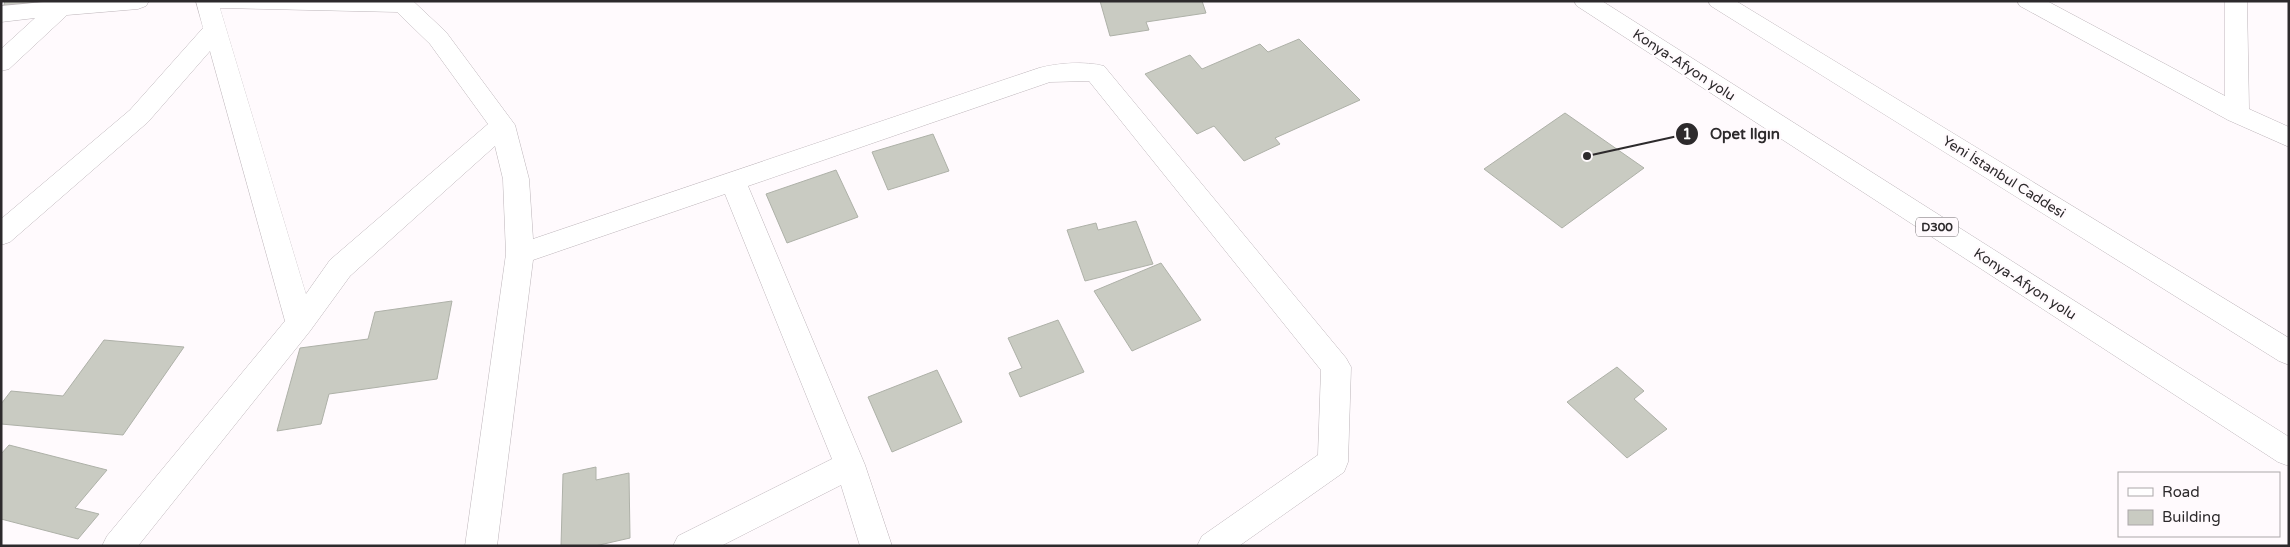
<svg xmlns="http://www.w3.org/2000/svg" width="2290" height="547" viewBox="0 0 2290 547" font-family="'Varela Round',sans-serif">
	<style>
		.building { fill: #c9cbc2; stroke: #aeb1a8 }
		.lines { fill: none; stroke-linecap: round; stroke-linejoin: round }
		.minor-casing { stroke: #bdb5ba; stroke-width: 1 }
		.trunk-casing { stroke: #bdb5ba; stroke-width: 1 }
		.minor { fill: #fff; fill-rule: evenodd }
		.trunk { fill: #fff; fill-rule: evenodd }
		.labels { text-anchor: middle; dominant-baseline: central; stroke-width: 4.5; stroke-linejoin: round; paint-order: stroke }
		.shield { fill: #fffafd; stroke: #6c686b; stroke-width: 1 }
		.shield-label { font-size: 12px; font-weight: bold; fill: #2d2a2c }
		.street-label { font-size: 14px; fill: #2d2a2c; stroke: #fffafd }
		.leader { fill: none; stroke: #2d2a2c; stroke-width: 2 }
		.callout-dot { fill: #2d2a2c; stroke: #fffafd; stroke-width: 2 }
		.mark-label { font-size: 15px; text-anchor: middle; font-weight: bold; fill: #fff }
		.callout-label { font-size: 15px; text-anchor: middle; font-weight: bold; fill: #2d2a2c; stroke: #fffafd; stroke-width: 4.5; stroke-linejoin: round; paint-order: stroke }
	</style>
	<rect width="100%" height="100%" fill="#fffafd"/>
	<path class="building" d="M 5,1 L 40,1 L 3,8 Z
		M 1100,1 L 1202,1 L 1206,13 L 1146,22 L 1149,30 L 1110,36 Z
		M 1299,39 L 1360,100 L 1275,138 L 1280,144 L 1244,161 L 1214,126 L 1197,134 L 1145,74 L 1190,55 L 1202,69 L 1260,44 L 1268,52 Z
		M 1565,113 L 1644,168 L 1562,228 L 1484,169 Z
		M 933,134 L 949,171 L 888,190 L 872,152 Z
		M 836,170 L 858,217 L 787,243 L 766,194 Z
		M 1136,221 L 1153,264 L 1085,281 L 1067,230 L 1096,223 L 1098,230 Z
		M 1161,263 L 1201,320 L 1132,351 L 1094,291 Z
		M 452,301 L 437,379 L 329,394 L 321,424 L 277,431 L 300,348 L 368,339 L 375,312 Z
		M 1058,320 L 1084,372 L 1020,397 L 1009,373 L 1022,368 L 1008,338 Z
		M 104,340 L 184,347 L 123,435 L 1,424 L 1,404 L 11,391 L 63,396 Z
		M 1617,367 L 1644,391 L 1634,399 L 1667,429 L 1627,458 L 1567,402 Z
		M 937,370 L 962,422 L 892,452 L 868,397 Z
		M 9,445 L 107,470 L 75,508 L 99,514 L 78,539 L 1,519 L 1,454 Z
		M 596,467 L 596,480 L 629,473 L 630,538 L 595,546 L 561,546 L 563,474 Z"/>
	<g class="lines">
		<g class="minor-casing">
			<path id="minor" d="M 55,1 L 149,1 L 146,6 L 138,9 L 67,15 L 9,69 L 1,71 L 1,49 L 35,18 L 1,22 L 1,6 Z
				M 196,1 L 413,1 L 446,32 L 515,125 L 529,179 L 533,239 L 1039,68 C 1058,63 1085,61 1104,66 L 1346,358 L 1351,367 L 1348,462 L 1344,472 L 1239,546 L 1197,546 L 1202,536 L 1318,455 L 1321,370 L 1089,81 L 1050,82 L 748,186 L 865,465 L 892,546 L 860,546 L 841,485 L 721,546 L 673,546 L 678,536 L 832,459 L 725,194 L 533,260 L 497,546 L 465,546 L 506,254 L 503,179 L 495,146 L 350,276 L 310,331 L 138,546 L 102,546 L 107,536 L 285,321 L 210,51 L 148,122 L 10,242 L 1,245 L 1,219 L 130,110 L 203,28 ZM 220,8 L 397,12 L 430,44 L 488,124 L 330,260 L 306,294 Z
				M 2017,1 L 2047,1 L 2225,96 L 2225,1 L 2247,1 L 2249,109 L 2289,127 L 2289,147 L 2228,120 L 2020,6 Z"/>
		</g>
		<g class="trunk-casing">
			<path id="trunk" d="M 1574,1 L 1602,1 L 2289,437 L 2289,466 L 2278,462 L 1577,6 Z
				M 1708,1 L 1736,1 L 2289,338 L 2289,365 L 2279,361 L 1711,6 Z"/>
		</g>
		<use href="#minor" class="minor"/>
		<use href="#trunk" class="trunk"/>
	</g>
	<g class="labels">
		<rect class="shield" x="1916" y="217.5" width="42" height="19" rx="4"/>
		<g class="shield-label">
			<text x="1937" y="227">D300</text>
		</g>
		<g class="street-label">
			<text transform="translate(1684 65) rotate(33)">Konya-Afyon yolu</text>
			<text transform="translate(2004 177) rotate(32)">Yeni İstanbul Caddesi</text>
			<text transform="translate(2025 284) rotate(33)">Konya-Afyon yolu</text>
		</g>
	</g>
	<path class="leader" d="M1587 156L1687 134"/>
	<g class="callout-dot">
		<circle cx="1587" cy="156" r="5"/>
		<circle cx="1687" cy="134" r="12"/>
	</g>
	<g class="mark-label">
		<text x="1687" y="139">1</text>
	</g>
	<g class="callout-label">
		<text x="1745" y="139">Opet Ilgın</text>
	</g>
	<rect width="2290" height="547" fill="none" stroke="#2d2a2c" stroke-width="5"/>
	<rect x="2118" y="472" width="162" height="65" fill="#fffafd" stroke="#aba7a9"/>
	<rect x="2128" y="488" width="25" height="8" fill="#ffffff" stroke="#aba7a9"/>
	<text x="2162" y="497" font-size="15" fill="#2d2a2c">Road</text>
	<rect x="2128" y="510" width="25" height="15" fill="#c9cbc2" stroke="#aba7a9"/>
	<text x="2162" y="522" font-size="15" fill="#2d2a2c">Building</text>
</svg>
